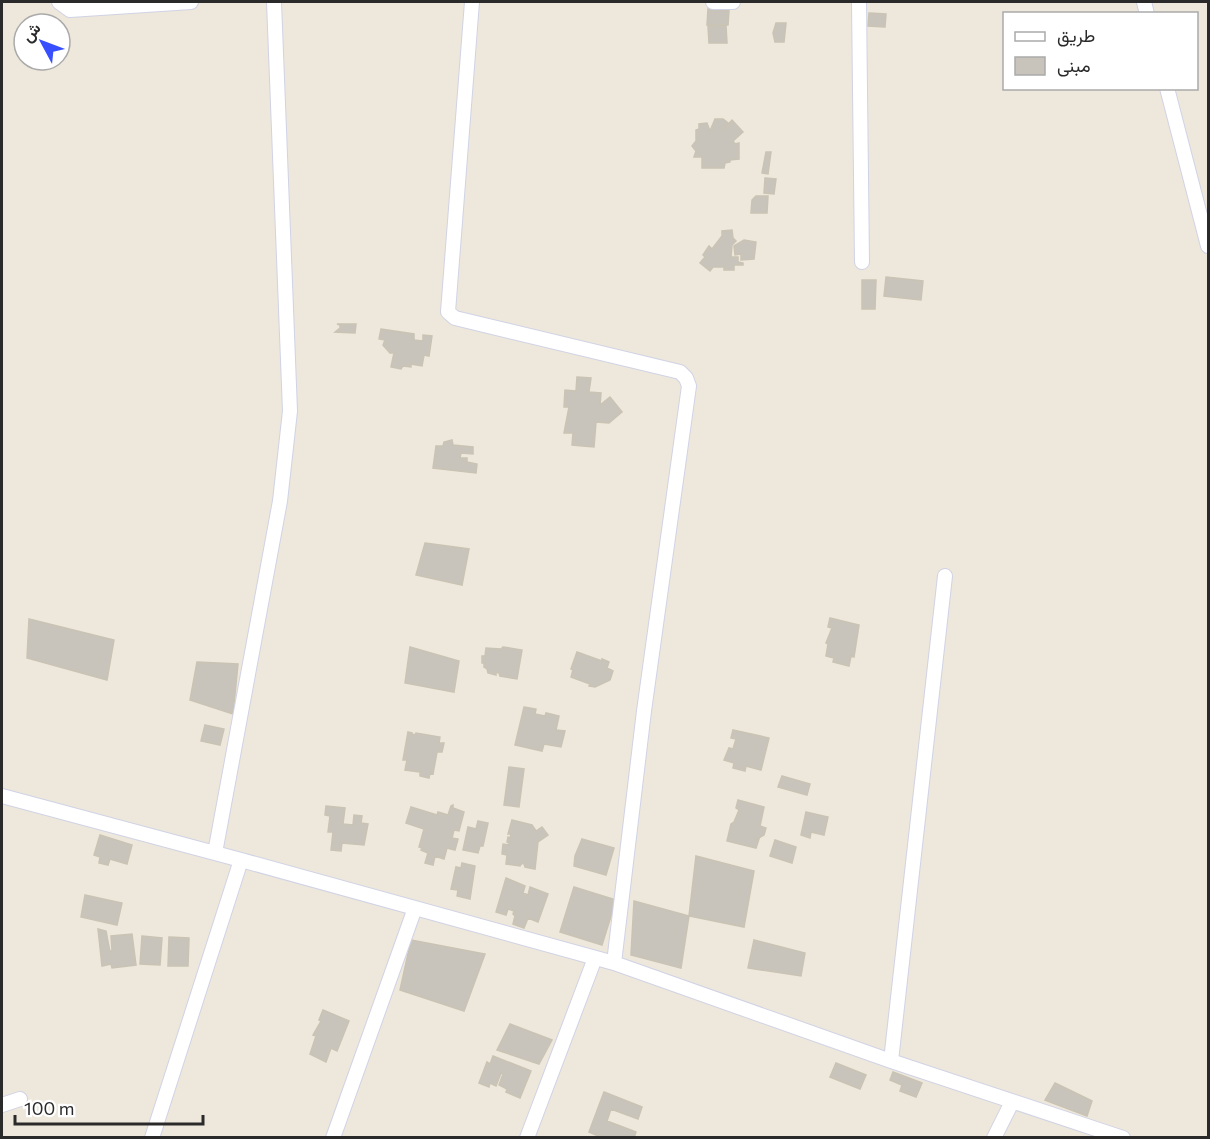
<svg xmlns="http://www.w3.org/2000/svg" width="1210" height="1139" viewBox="0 0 1210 1139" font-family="Commissioner,Vazirmatn,sans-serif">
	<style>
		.building { fill: #c9c4bb; stroke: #c9c3b4; stroke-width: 1.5 }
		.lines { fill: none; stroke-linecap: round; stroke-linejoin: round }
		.minor-casing { stroke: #d0d3e5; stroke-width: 16 }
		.minor { stroke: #fff; stroke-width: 14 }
	</style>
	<rect width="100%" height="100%" fill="#eee7db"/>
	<path class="building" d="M 708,9 L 729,10 L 728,25 L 707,25 Z
		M 869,13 L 886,14 L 885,27 L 868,26 Z
		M 776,23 L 786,23 L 784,42 L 775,42 L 773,33 Z
		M 708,26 L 726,26 L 727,43 L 709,43 Z
		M 715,119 L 723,119 L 728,123 L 722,131 L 732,120 L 743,132 L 733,141 L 735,144 L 739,143 L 739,159 L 730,160 L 730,162 L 725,163 L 724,168 L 702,168 L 702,157 L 694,157 L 696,151 L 692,146 L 696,141 L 696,130 L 699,129 L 699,124 L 707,123 L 710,131 Z
		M 766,152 L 771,152 L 768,174 L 762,173 Z
		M 765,178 L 776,179 L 774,194 L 764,193 Z
		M 756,196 L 768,196 L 767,213 L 751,213 L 752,200 Z
		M 732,230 L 733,238 L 736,241 L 732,245 L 731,257 L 738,257 L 738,262 L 743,263 L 743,265 L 734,265 L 734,270 L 724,270 L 724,267 L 713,267 L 710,271 L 700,263 L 705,257 L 703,255 L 709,246 L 712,249 L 722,236 L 722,231 Z
		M 744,240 L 756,242 L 754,259 L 741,260 L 741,254 L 735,255 L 734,246 Z
		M 886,277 L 923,281 L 921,300 L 884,296 Z
		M 862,280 L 876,280 L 875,309 L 862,309 Z
		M 337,324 L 356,324 L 355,333 L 335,332 L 340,328 L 340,325 Z
		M 381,329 L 414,334 L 414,340 L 423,341 L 423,335 L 432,336 L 429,356 L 424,355 L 422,366 L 411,364 L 411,367 L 403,366 L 401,369 L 391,367 L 394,353 L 390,353 L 383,345 L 385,340 L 379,339 Z
		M 577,377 L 591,378 L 589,392 L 601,393 L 600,405 L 610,397 L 622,412 L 609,423 L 596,422 L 594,447 L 572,445 L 573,433 L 564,433 L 569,407 L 564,407 L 565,390 L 576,391 Z
		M 452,440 L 453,445 L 473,447 L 473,454 L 461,453 L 460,458 L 467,458 L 467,462 L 477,464 L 476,473 L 433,468 L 436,446 L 443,446 L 444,442 Z
		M 425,543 L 469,549 L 462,585 L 416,575 Z
		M 830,618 L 859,625 L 854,657 L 851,656 L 849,666 L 833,662 L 834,658 L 826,656 L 828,644 L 826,643 L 832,628 L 828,627 Z
		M 29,619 L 114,640 L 107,680 L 27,658 Z
		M 410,647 L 459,661 L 454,692 L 405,683 Z
		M 503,647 L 522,650 L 517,679 L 500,676 L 499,673 L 496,672 L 496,675 L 488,673 L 487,669 L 484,667 L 484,663 L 482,663 L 482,656 L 485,656 L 486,648 L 501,649 Z
		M 577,652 L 602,661 L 602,659 L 609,662 L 607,668 L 613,671 L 610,680 L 595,687 L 589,686 L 590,684 L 571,677 L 573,670 L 571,669 Z
		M 197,662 L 238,664 L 233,714 L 190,700 Z
		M 524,707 L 536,709 L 535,714 L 545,716 L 546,713 L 559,716 L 556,730 L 565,731 L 561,747 L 544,744 L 542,751 L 515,745 Z
		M 205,725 L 224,729 L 220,745 L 201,741 Z
		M 733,730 L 769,738 L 761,770 L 746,766 L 745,771 L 733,768 L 734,763 L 724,760 L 729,748 L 733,749 L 736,739 L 731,738 Z
		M 408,732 L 412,733 L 414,736 L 416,733 L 440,737 L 439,743 L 444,743 L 442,752 L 437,752 L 433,774 L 430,773 L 429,778 L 420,776 L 420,772 L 405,770 L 407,760 L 403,760 Z
		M 509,767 L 524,769 L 519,807 L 504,805 Z
		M 782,776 L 810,784 L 807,795 L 778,787 Z
		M 738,800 L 764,807 L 760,826 L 766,828 L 764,835 L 757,839 L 759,839 L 756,848 L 727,841 L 731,824 L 734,822 L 739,810 L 736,808 Z
		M 453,805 L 453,808 L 464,812 L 459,831 L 454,830 L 452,838 L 458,839 L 455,850 L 447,848 L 444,859 L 435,856 L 433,865 L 425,863 L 428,853 L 421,850 L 422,848 L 419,847 L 424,829 L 406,823 L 411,807 L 437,815 L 438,812 L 448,815 L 451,806 Z
		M 326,806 L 345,808 L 343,824 L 353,825 L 354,815 L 362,816 L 361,823 L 368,824 L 364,845 L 342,843 L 341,851 L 331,850 L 333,832 L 328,832 L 330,816 L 325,815 Z
		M 806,812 L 828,817 L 824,835 L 811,832 L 810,838 L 801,835 Z
		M 512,820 L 532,825 L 536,831 L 542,827 L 548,835 L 538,842 L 535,869 L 525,867 L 524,864 L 522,863 L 520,866 L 506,864 L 507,855 L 502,854 L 503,844 L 509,845 L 509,843 L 507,842 L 508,837 L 510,838 L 511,834 L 508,834 Z
		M 478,821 L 488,823 L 483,846 L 480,846 L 478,853 L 463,850 L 468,827 L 476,829 Z
		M 100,835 L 132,845 L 127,864 L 110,859 L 108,865 L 99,863 L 100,857 L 94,855 Z
		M 582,839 L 614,848 L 606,875 L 574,866 L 575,856 Z
		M 775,840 L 796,847 L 792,863 L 770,856 Z
		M 696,856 L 754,871 L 744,927 L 689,916 Z
		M 462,863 L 475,866 L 470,899 L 457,896 L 458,890 L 451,889 L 456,867 L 461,868 Z
		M 506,878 L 525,886 L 523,893 L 528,895 L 530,887 L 548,894 L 538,922 L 528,918 L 524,928 L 513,924 L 515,916 L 513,914 L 514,911 L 508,909 L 506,915 L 496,912 Z
		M 574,887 L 616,900 L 602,945 L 560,932 Z
		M 85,895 L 122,903 L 117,925 L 81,917 Z
		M 634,901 L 689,916 L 681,968 L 631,955 Z
		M 98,929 L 106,931 L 110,952 L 112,950 L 111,936 L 132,934 L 136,965 L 112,968 L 111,964 L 102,966 Z
		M 142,936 L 162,938 L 160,965 L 140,964 Z
		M 169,937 L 189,938 L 188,966 L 168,966 Z
		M 411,940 L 485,954 L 464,1011 L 400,990 Z
		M 754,940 L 805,953 L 801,976 L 748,968 Z
		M 323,1010 L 349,1021 L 337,1051 L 331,1048 L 326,1062 L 310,1054 L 316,1036 L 313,1035 L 321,1021 L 319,1020 Z
		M 510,1024 L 552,1040 L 539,1064 L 497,1050 Z
		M 493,1056 L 531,1071 L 520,1098 L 506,1092 L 507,1089 L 499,1085 L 503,1074 L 501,1073 L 496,1086 L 490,1083 L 489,1087 L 479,1083 L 487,1062 L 490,1064 Z
		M 836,1063 L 866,1075 L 860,1089 L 830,1077 Z
		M 893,1072 L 922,1083 L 916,1097 L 900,1091 L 902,1085 L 890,1080 Z
		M 1055,1083 L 1092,1101 L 1087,1116 L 1045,1100 Z
		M 604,1092 L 642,1107 L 638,1119 L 611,1109 L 607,1121 L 636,1132 L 634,1138 L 603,1138 L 589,1132 Z"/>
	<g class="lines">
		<g class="minor-casing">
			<path id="minor" d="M 59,2 L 70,10 L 191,2
				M 472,2 L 448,312 L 455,318 L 680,372 L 686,378 L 689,386 L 644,711 L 614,963
				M 713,2 L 733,2
				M 859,2 L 862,262
				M 1144,2 L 1147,14
				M 1167,88 L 1208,246
				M 2,796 L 241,860 L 614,963 L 891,1061 L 1123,1138
				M 215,853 L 280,501 L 290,411 L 274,2
				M 891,1061 L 945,576
				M 2,1105 L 20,1099
				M 152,1138 L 241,860
				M 333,1138 L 415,908
				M 527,1138 L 595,958
				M 994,1138 L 1012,1102"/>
		</g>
		<use href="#minor" class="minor"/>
	</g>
	<rect width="1210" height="1139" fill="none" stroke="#2a2a2a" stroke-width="6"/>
	<rect x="1003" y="12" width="195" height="78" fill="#ffffff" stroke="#aaaaaa" stroke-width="1.5"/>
	<rect x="1015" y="32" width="30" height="9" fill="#ffffff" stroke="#aaaaaa" stroke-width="1.5"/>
	<text x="1057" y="42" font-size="18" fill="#2a2a2a">طريق</text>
	<rect x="1015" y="57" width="30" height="18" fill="#c9c4bb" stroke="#aaaaaa" stroke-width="1.5"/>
	<text x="1057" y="72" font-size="18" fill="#2a2a2a">مبنى</text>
	<g transform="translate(42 42) rotate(311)"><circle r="28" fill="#ffffff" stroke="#aaaaaa" stroke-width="1.5"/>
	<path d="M0-4.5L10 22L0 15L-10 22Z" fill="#374fff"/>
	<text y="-9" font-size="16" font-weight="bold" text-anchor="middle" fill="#2a2a2a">ش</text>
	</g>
	<path d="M15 1115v9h188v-9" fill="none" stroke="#2a2a2a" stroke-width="3"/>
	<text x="24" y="1115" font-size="18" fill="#2a2a2a" stroke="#ffffff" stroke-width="4.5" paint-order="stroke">100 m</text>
</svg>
